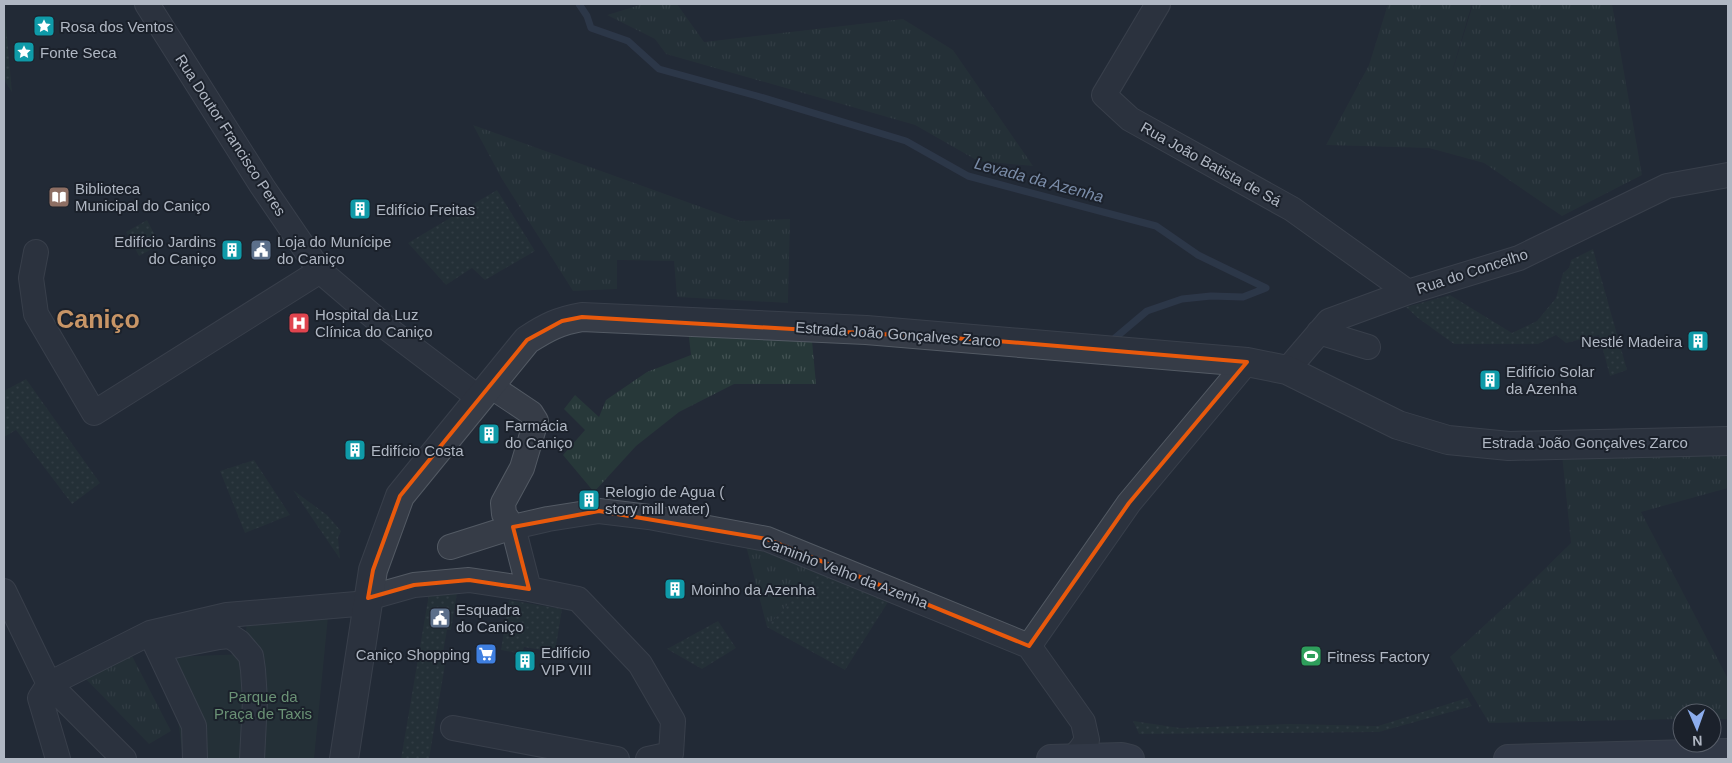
<svg xmlns="http://www.w3.org/2000/svg" width="1732" height="763" viewBox="0 0 1732 763" font-family="Arial,sans-serif">
	<style>
		.grass { fill: url(#grass-tufts) }
		.park { fill: #273839 }
		.garden { fill: url(#garden-dots) }
		.lines { fill: none; stroke-linecap: round; stroke-linejoin: round }
		.stream { stroke: #39475e; stroke-width: 7 }
		.minor-casing { stroke: #535a64; stroke-width: 26 }
		.tertiary-casing { stroke: #535a64; stroke-width: 30 }
		.secondary-casing { stroke: #535a64; stroke-width: 30 }
		.minor { stroke: #363c47; stroke-width: 24 }
		.tertiary { stroke: #363c47; stroke-width: 28 }
		.secondary { stroke: #444b59; stroke-width: 28 }
		.marked { fill: none; stroke: #e8590c; stroke-width: 4; stroke-linejoin: round }
		.labels { text-anchor: middle; dominant-baseline: central; stroke-width: 4; stroke-linejoin: round; paint-order: stroke }
		.poi-label { font-size: 15px; fill: #b0b7c3; stroke: #1b212b; text-anchor: start }
		.street-label { font-size: 15px; fill: #b0b7c3; stroke: #1b212b }
		.park-label { font-size: 15px; fill: #6a9175; stroke: #1b212b }
		.water-label { font-size: 16px; font-style: italic; fill: #7b8da9; stroke: #1b212b }
		.town-label { font-size: 25px; font-weight: bold; fill: #c89566; stroke: #1b212b }
	</style>
	<defs>
		<pattern id="grass-tufts" width="24" height="20" patternUnits="userSpaceOnUse" patternTransform="scale(1.25)"><rect width="24" height="20" fill="#273839"/><path d="M3 7l-1-3M5 7V3M7 7l1-3M15 17l-1-3M17 17v-4M19 17l1-3" fill="none" stroke="#445354"/></pattern>
		<pattern id="garden-dots" width="8" height="8" patternUnits="userSpaceOnUse" patternTransform="scale(1.25)"><rect width="8" height="8" fill="#273839"/><path d="M2 2h.1M6 6h.1" fill="none" stroke="#445354" stroke-width="1.8" stroke-linecap="round"/></pattern>
	</defs>
	<rect width="100%" height="100%" fill="#232a36"/>
	<path class="grass" d="M 643,4 L 677,4 L 704,42 L 903,19 L 953,50 L 1033,166 L 978,161 L 915,125 L 666,54 L 655,39 L 607,15 Z
		M 1388,4 L 1472,4 L 1446,92 L 1473,4 L 1612,4 L 1642,175 L 1562,216 L 1484,163 L 1429,148 L 1326,145 L 1369,65 Z
		M 473,125 L 740,221 L 790,219 L 788,303 L 677,297 L 674,261 L 617,260 L 617,289 L 573,291 L 502,179 Z
		M 687,320 L 811,330 L 816,384 L 734,384 L 679,412 L 636,446 L 594,492 L 563,455 L 585,430 L 564,409 L 575,395 L 599,417 L 606,400 L 647,372 L 691,355 Z
		M 1728,449 L 1728,488 L 1641,512 L 1728,679 L 1728,719 L 1712,719 L 1712,713 L 1682,713 L 1682,719 L 1489,723 L 1450,657 L 1524,589 L 1571,543 L 1562,455 Z
		M 743,534 L 826,563 L 767,627 Z
		M 131,654 L 171,731 L 149,744 L 83,676 Z"/>
	<path class="park" d="M 328,617 L 314,759 L 183,759 L 170,657 L 243,654 L 247,622 Z"/>
	<path class="garden" d="M 4,4 L 12,92 L 4,80 Z
		M 497,190 L 535,251 L 485,280 L 472,268 L 446,285 L 408,243 Z
		M 147,220 L 160,245 L 139,256 L 126,232 Z
		M 1593,249 L 1627,370 L 1610,376 L 1599,335 L 1566,343 L 1556,335 L 1538,344 L 1454,344 L 1418,318 L 1406,307 L 1450,295 L 1512,333 L 1537,321 L 1556,298 L 1563,273 L 1569,268 L 1571,260 Z
		M 26,379 L 100,483 L 72,504 L 16,430 L 4,437 L 4,391 Z
		M 254,460 L 290,515 L 245,533 L 220,471 Z
		M 293,490 L 327,515 L 341,531 L 338,538 L 340,559 Z
		M 826,563 L 895,591 L 845,670 L 767,627 Z
		M 430,588 L 457,593 L 451,630 L 447,630 L 442,658 L 446,659 L 429,759 L 401,759 Z
		M 509,600 L 562,609 L 555,652 L 524,647 L 522,654 L 501,650 Z
		M 718,621 L 736,648 L 702,669 L 667,649 Z
		M 1467,698 L 1472,706 L 1379,732 L 1139,734 L 1133,721 L 1180,728 L 1290,724 L 1378,726 Z"/>
	<g class="lines">
		<path class="stream" d="M 579,4 L 587,16 L 591,28 L 628,41 L 659,69 L 757,96 L 906,141 L 968,176 L 1156,226 L 1198,255 L 1266,288 L 1243,297 L 1211,296 L 1182,299 L 1147,311 L 1115,338"/>
		<g class="minor-casing">
			<path id="minor" d="M 147,4 L 262,186 L 320,271 L 388,329 L 479,398
				M 1158,4 L 1104,95 L 1130,119 L 1292,209 L 1408,292
				M 36,252 L 31,278 L 36,314 L 94,413 L 320,271
				M 1319,332 L 1368,347
				M 1287,370 L 1329,321 L 1408,292 L 1519,258 L 1667,186 L 1728,175
				M 489,385 L 531,413 L 536,421 L 522,468 L 503,503 L 504,514 L 513,527 L 529,589
				M 450,547 L 513,527 L 548,519 L 599,511 L 649,517 L 767,539 L 1029,646
				M 4,591 L 49,684 L 124,759
				M 368,598 L 414,585 L 469,580 L 529,589 L 578,599 L 640,664 L 673,721 L 671,754 L 648,759
				M 152,637 L 194,726 L 195,759
				M 1029,646 L 1129,503 L 1247,362
				M 1029,646 L 1083,722 L 1087,740 L 1081,749 L 1073,758
				M 158,649 L 219,637 L 230,636 L 239,642 L 251,656 L 253,670 L 255,700 L 252,759
				M 49,684 L 150,633 L 227,615 L 368,603
				M 49,684 L 40,698 L 58,759
				M 453,728 L 617,759"/>
		</g>
		<g class="tertiary-casing">
			<path id="tertiary" d="M 344,759 L 373,570 L 400,496 L 527,340 C 547,327 559,321 582,317 L 866,330 L 1247,362 L 1287,370 L 1398,425 L 1448,440 L 1509,446 L 1728,441"/>
		</g>
		<g class="secondary-casing">
			<path id="secondary" d="M 1051,759 L 1122,757 L 1130,759
				M 1508,759 L 1728,753"/>
		</g>
		<use href="#minor" class="minor"/>
		<use href="#tertiary" class="tertiary"/>
		<use href="#secondary" class="secondary"/>
	</g>
	<path d="M0 0H1732V763H0ZM 582,317 L 985,340 L 1247,362 L 1129,503 L 1029,646 L 767,539 L 599,511 L 513,527 L 529,589 L 469,580 L 414,585 L 368,598 L 373,570 L 400,496 L 527,340 L 562,321 Z" fill="#232a36" fill-opacity=".55" fill-rule="evenodd"/>
	<path class="marked" d="M 582,317 L 985,340 L 1247,362 L 1129,503 L 1029,646 L 767,539 L 599,511 L 513,527 L 529,589 L 469,580 L 414,585 L 368,598 L 373,570 L 400,496 L 527,340 L 562,321 Z"/>
	<defs>
		<g id="sight-square" transform="scale(1.125)"><rect x="-9" y="-9" width="18" height="18" rx="4" fill="#0f9aa8" stroke="#1b212b"/><path d="M0-6L1.8-2.2L6-1.7L2.9 1.2L3.7 5.4L0 3.3L-3.7 5.4L-2.9 1.2L-6-1.7L-1.8-2.2Z" fill="#fff"/></g>
		<g id="library-square" transform="scale(1.125)"><rect x="-9" y="-9" width="18" height="18" rx="4" fill="#8d6e63" stroke="#1b212b"/><path d="M-6-4Q-3-5.5-.7-3.5V5Q-3 3-6 4ZM6-4Q3-5.5 .7-3.5V5Q3 3 6 4Z" fill="#fff"/></g>
		<g id="building-square" transform="scale(1.125)"><rect x="-9" y="-9" width="18" height="18" rx="4" fill="#0f9aa8" stroke="#1b212b"/><path d="M-4-6H4V6H1V3H-1V6H-4ZM-2.5-4.3h1.7v1.8h-1.7ZM.8-4.3h1.7v1.8H.8ZM-2.5-1h1.7V.8h-1.7ZM.8-1h1.7V.8H.8Z" fill="#fff"/></g>
		<g id="civic-square" transform="scale(1.125)"><rect x="-9" y="-9" width="18" height="18" rx="4" fill="#5c6f8a" stroke="#1b212b"/><path d="M-.6-6.5H3V-4.5H.6V-3L4-1V1h2V6H-6V1h2V-1L-.6-3ZM-1.2 2.5V6h2.4V2.5Z" fill="#fff"/></g>
		<g id="hospital-square" transform="scale(1.125)"><rect x="-9" y="-9" width="18" height="18" rx="4" fill="#e0444e" stroke="#1b212b"/><path d="M-5-5h3v3.5h4V-5h3V5h-3V1.5h-4V5h-3Z" fill="#fff"/></g>
		<g id="supermarket-square" transform="scale(1.125)"><rect x="-9" y="-9" width="18" height="18" rx="4" fill="#3f7fe0" stroke="#1b212b"/><path d="M-6-5.5h2.5l.6 2H6L4.5 2H-2.5L-4.4-4H-6ZM-1.5 3.2a1.3 1.3 0 1 0 .1 0ZM3 3.2a1.3 1.3 0 1 0 .1 0Z" fill="#fff"/></g>
		<g id="stadium-square" transform="scale(1.125)"><rect x="-9" y="-9" width="18" height="18" rx="4" fill="#2e9e5b" stroke="#1b212b"/><path d="M0-5a6.5 5 0 1 0 0 10a6.5 5 0 1 0 0-10ZM-3.5-1.8h7v3.6h-7Z" fill="#fff"/></g>
	</defs>
	<g fill-rule="evenodd">
		<use href="#sight-square" x="44" y="26"/>
		<use href="#sight-square" x="24" y="52"/>
		<use href="#library-square" x="59" y="197"/>
		<use href="#building-square" x="360" y="209"/>
		<use href="#building-square" x="232" y="250"/>
		<use href="#civic-square" x="261" y="250"/>
		<use href="#hospital-square" x="299" y="323"/>
		<use href="#building-square" x="1698" y="341"/>
		<use href="#building-square" x="1490" y="380"/>
		<use href="#building-square" x="489" y="434"/>
		<use href="#building-square" x="355" y="450"/>
		<use href="#building-square" x="589" y="500"/>
		<use href="#building-square" x="675" y="589"/>
		<use href="#civic-square" x="440" y="618"/>
		<use href="#supermarket-square" x="486" y="654"/>
		<use href="#stadium-square" x="1311" y="656"/>
		<use href="#building-square" x="525" y="661"/>
	</g>
	<g class="labels">
		<g class="poi-label">
			<text x="60" y="26">Rosa dos Ventos</text>
			<text x="40" y="52">Fonte Seca</text>
			<text x="75" y="188">Biblioteca<tspan x="75" dy="17">Municipal do Caniço</tspan></text>
			<text x="376" y="209">Edifício Freitas</text>
			<text x="216" y="241" text-anchor="end">Edifício Jardins<tspan x="216" dy="17">do Caniço</tspan></text>
			<text x="277" y="241">Loja do Munícipe<tspan x="277" dy="17">do Caniço</tspan></text>
			<text x="315" y="314">Hospital da Luz<tspan x="315" dy="17">Clínica do Caniço</tspan></text>
			<text x="1682" y="341" text-anchor="end">Nestlé Madeira</text>
			<text x="1506" y="371">Edifício Solar<tspan x="1506" dy="17">da Azenha</tspan></text>
			<text x="505" y="425">Farmácia<tspan x="505" dy="17">do Caniço</tspan></text>
			<text x="371" y="450">Edifício Costa</text>
			<text x="605" y="491">Relogio de Agua (<tspan x="605" dy="17">story mill water)</tspan></text>
			<text x="691" y="589">Moinho da Azenha</text>
			<text x="456" y="609">Esquadra<tspan x="456" dy="17">do Caniço</tspan></text>
			<text x="541" y="652">Edifício<tspan x="541" dy="17">VIP VIII</tspan></text>
			<text x="470" y="654" text-anchor="end">Caniço Shopping</text>
			<text x="1327" y="656">Fitness Factory</text>
		</g>
		<g class="street-label">
			<text transform="translate(231 135) rotate(57)">Rua Doutor Francisco Peres</text>
			<text transform="translate(1211 164) rotate(29)">Rua João Batista de Sá</text>
			<text transform="translate(1472 271) rotate(-18)">Rua do Concelho</text>
			<text transform="translate(898 334) rotate(4)">Estrada João Gonçalves Zarco</text>
			<text x="1585" y="442">Estrada João Gonçalves Zarco</text>
			<text transform="translate(845 572) rotate(21)">Caminho Velho da Azenha</text>
		</g>
		<g class="park-label">
			<text x="263" y="696">Parque da<tspan x="263" dy="17">Praça de Taxis</tspan></text>
		</g>
		<g class="water-label">
			<text transform="translate(1039 180) rotate(15)">Levada da Azenha</text>
		</g>
		<g class="town-label">
			<text x="98" y="319">Caniço</text>
		</g>
	</g>
	<rect width="1732" height="763" fill="none" stroke="#b0b7c3" stroke-width="10"/>
	<g transform="translate(1697 728) rotate(178)"><circle r="24" fill="#1b212b" stroke="#575d68"/>
	<path d="M0-4L9 19L0 12L-9 19Z" fill="#8caded"/>
	<text y="-8" font-size="14" font-weight="bold" text-anchor="middle" fill="#b0b7c3">N</text>
	</g>
</svg>
